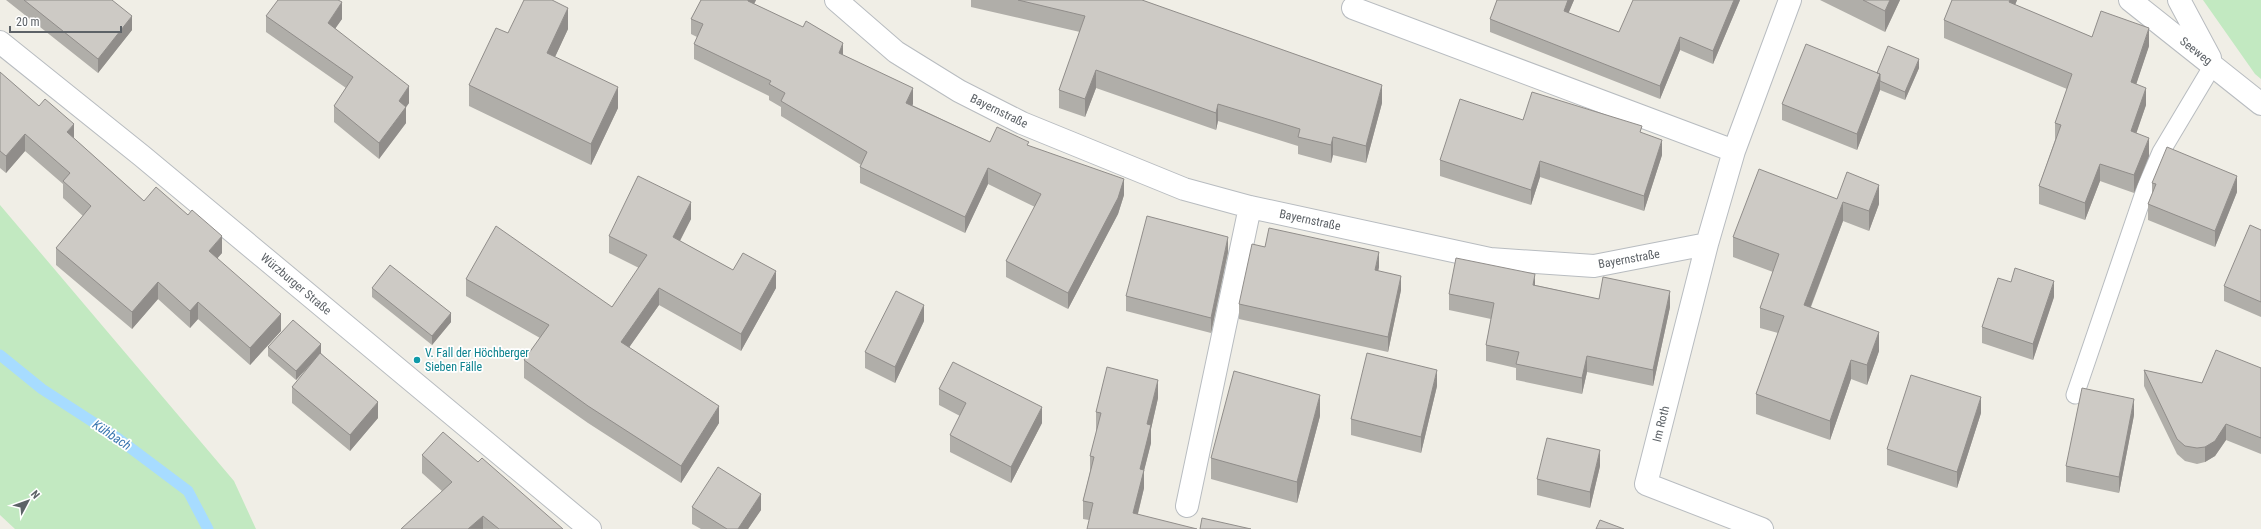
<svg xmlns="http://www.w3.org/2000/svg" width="2261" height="529" viewBox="0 0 2261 529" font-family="'Roboto Condensed',sans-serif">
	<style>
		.green { fill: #c2e9c1 }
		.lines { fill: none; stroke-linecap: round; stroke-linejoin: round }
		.stream { stroke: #a7dcff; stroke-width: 11 }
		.lane-casing { stroke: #b8bcc0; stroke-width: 19 }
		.street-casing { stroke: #b8bcc0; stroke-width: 24 }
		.lane { stroke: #fff; stroke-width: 17 }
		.street { stroke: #fff; stroke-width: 22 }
		.wall { fill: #b0aea9 }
		.shaded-wall { fill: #908d8a }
		.building { fill: #cdcac5; stroke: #908d8a }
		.culture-dot { fill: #0f9aa8; stroke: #fff; stroke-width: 1.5 }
		.labels { text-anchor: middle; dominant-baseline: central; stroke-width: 3.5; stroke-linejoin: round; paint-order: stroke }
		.street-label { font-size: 12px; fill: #5d6267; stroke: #fff }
		.culture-label { font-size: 12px; fill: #0d838f; stroke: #fff; text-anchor: start }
		.water-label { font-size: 13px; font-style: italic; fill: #3a77af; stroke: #fff }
	</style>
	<rect width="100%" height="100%" fill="#f0eee6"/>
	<path class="green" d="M 2203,0 L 2261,0 L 2261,79 L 2255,74 Z
		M 0,205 L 234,481 L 256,529 L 15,529 L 0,515 Z"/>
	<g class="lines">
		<path class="stream" d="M 0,355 L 42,389 L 116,437 L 188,491 L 208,529"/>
		<g class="lane-casing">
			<path id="lane" d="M 2075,395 L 2146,187 L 2161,152 L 2213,65"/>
		</g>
		<g class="street-casing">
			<path id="street" d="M 836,0 L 896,52 L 959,91 L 1022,123 L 1184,189 L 1250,207 L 1490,259 L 1594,266 L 1707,244 L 1734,151 L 1790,0
				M 2130,0 L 2261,104
				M 2179,0 L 2210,58
				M 1353,8 L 1734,151
				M 0,42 L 142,156 L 590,529
				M 1707,244 L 1646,484 L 1762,529
				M 1187,506 L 1250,207"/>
		</g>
		<use href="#lane" class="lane"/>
		<use href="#street" class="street"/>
	</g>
	<path class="wall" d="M 6,0 L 112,0 L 132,30 L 98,73 Z
		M 701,0 L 756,0 L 754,4 L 843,55 L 913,104 L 912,105 L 990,142 L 1029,146 L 1124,195 L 1118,214 L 1068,309 L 1006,277 L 1006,261 L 1035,207 L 988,184 L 965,233 L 860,183 L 860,167 L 861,165 L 781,116 L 781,107 L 769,100 L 769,96 L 694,59 L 694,44 L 697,37 L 691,34 L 691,19 Z
		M 971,0 L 1142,0 L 1382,103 L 1366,163 L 1333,155 L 1331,163 L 1298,154 L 1298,146 L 1218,121 L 1216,130 L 1096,88 L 1085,117 L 1059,108 L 1059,90 L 1080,32 L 971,7 Z
		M 1497,0 L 1574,0 L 1568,13 L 1619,32 L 1740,0 L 1713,64 L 1680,50 L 1660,99 L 1490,32 L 1490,19 Z
		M 1820,0 L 1900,0 L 1885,32 Z
		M 1952,0 L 2017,0 L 2015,5 L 2092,37 L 2149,46 L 2136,84 L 2146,105 L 2136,133 L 2149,156 L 2134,193 L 2100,181 L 2085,220 L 2039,204 L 2039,186 L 2055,140 L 2055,123 L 2067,89 L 1944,38 L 1944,20 Z
		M 266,16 L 342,19 L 335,28 L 409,103 L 406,107 L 406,123 L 379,159 L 334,122 L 334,106 L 346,88 L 266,32 Z
		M 568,29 L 555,57 L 618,108 L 591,165 L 469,106 L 469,85 L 508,33 Z
		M 1919,68 L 1905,100 L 1880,90 L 1857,150 L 1782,120 L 1782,104 L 1877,73 Z
		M 0,72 L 144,201 L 222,253 L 217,258 L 281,331 L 250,365 L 198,319 L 190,328 L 158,299 L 132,329 L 56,265 L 56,248 L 83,216 L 63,198 L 63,184 L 25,151 L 6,173 L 0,168 Z
		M 1523,120 L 1642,133 L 1662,155 L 1644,211 L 1540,177 L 1531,205 L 1440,176 L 1440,160 Z
		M 2152,183 L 2237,192 L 2215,247 L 2148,220 L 2148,204 L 2152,194 Z
		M 1837,199 L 1879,204 L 1869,231 L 1843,221 L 1811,307 L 1879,351 L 1867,385 L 1851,379 L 1830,440 L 1756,414 L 1756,394 L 1778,333 L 1760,328 L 1760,308 L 1773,272 L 1733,257 L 1733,237 Z
		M 691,219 L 680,241 L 733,270 L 776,288 L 741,351 L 659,305 L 629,347 L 719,423 L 681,483 L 588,423 L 524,378 L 524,360 L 540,338 L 466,296 L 466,279 L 612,307 L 639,268 L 609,253 L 609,236 Z
		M 2261,230 L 2261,317 L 2224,301 L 2224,286 Z
		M 1265,247 L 1379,267 L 1378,271 L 1401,290 L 1388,352 L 1239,319 L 1239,304 Z
		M 1228,252 L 1211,333 L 1126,311 L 1126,296 Z
		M 1535,285 L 1599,299 L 1670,307 L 1653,386 L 1587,372 L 1582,394 L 1516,380 L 1516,368 L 1486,361 L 1486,345 L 1491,319 L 1449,310 L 1449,294 Z
		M 372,288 L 451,322 L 432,345 L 372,297 Z
		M 2054,297 L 2033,360 L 1982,343 L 1982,327 Z
		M 924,321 L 895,383 L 865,368 L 865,352 Z
		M 268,347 L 321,353 L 378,418 L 350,451 L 292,403 L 292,387 L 311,364 L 296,380 L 268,356 Z
		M 2261,368 L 2261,454 L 2226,440 L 2215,456 L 2205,462 L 2197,464 L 2185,461 L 2177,454 L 2144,386 L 2144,370 L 2202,383 Z
		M 1437,386 L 1421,453 L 1351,435 L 1351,419 Z
		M 939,389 L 1042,423 L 1011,483 L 950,452 L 950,435 L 960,416 L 939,405 Z
		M 1158,398 L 1151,429 L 1151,443 L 1144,470 L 1144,488 L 1138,514 L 1089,520 L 1083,519 L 1083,501 L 1090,472 L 1090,456 L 1097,430 L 1096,430 L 1096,412 Z
		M 1981,413 L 1957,488 L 1887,465 L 1887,449 Z
		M 2134,415 L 2119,493 L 2066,482 L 2066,466 Z
		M 1320,416 L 1297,503 L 1211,479 L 1211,458 Z
		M 422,455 L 478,462 L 563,529 L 401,529 L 442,491 L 422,473 Z
		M 1600,466 L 1590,508 L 1537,495 L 1537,479 Z
		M 692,507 L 761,510 L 748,529 L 701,529 L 692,524 Z"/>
	<path class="shaded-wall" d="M 748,0 L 756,0 L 748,16 Z
		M 1568,0 L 1574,0 L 1564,24 L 1564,11 Z
		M 1734,0 L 1740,0 L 1713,64 L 1713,51 Z
		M 1890,0 L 1900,0 L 1885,32 L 1885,11 Z
		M 2010,0 L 2017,0 L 2009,20 L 2009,2 Z
		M 342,2 L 342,19 L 328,39 L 328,23 Z
		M 568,8 L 568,29 L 547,74 L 547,53 Z
		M 132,16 L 132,30 L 98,73 L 98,59 Z
		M 2149,28 L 2149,46 L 2131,100 L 2131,82 Z
		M 1680,37 L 1680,50 L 1660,99 L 1660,86 Z
		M 843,43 L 843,59 L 839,53 Z
		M 1919,59 L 1919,68 L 1905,100 L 1905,92 Z
		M 1096,70 L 1096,88 L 1085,117 L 1085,99 Z
		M 1880,74 L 1880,90 L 1857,150 L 1857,134 Z
		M 1382,85 L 1382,103 L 1366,163 L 1366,146 Z
		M 409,86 L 409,103 L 399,117 L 399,101 Z
		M 618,87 L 618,108 L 591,165 L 591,144 Z
		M 913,88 L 913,104 L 906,118 L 906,103 Z
		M 2146,88 L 2146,105 L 2131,149 L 2131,131 Z
		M 1218,104 L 1218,121 L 1216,130 L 1216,113 Z
		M 406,107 L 406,123 L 379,159 L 379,143 Z
		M 74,124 L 74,141 L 67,132 Z
		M 25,134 L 25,151 L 6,173 L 6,156 Z
		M 1333,137 L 1333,155 L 1331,163 L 1331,145 Z
		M 2149,138 L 2149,156 L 2134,193 L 2134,175 Z
		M 1662,140 L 1662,155 L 1644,211 L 1644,196 Z
		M 1540,161 L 1540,177 L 1531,205 L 1531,190 Z
		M 2100,164 L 2100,181 L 2085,220 L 2085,203 Z
		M 988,168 L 988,184 L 965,233 L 965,217 Z
		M 2237,176 L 2237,192 L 2215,247 L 2215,231 Z
		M 1124,179 L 1124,195 L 1118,214 L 1068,309 L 1068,293 Z
		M 1879,185 L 1879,204 L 1869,231 L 1869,211 Z
		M 691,202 L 691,219 L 673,254 L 673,237 Z
		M 1843,202 L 1843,221 L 1804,324 L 1804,305 Z
		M 222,236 L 222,253 L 209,268 L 209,251 Z
		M 1228,237 L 1228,252 L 1211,333 L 1211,318 Z
		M 1379,252 L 1379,267 L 1375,285 L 1375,270 Z
		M 776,271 L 776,288 L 741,351 L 741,334 Z
		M 1535,274 L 1535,290 L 1533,285 Z
		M 1401,276 L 1401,290 L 1388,352 L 1388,337 Z
		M 2054,281 L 2054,297 L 2033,360 L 2033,344 Z
		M 158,282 L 158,299 L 132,329 L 132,312 Z
		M 659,288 L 659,305 L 621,359 L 621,342 Z
		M 1670,291 L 1670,307 L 1653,386 L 1653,370 Z
		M 198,302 L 198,319 L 190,328 L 190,311 Z
		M 924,305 L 924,321 L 895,383 L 895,367 Z
		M 451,313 L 451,322 L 432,345 L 432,336 Z
		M 281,314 L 281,331 L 250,365 L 250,348 Z
		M 1879,332 L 1879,351 L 1867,385 L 1867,365 Z
		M 321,344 L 321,353 L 296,380 L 296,371 Z
		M 1587,356 L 1587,372 L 1582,394 L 1582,378 Z
		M 1851,360 L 1851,379 L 1830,440 L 1830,421 Z
		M 1437,370 L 1437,386 L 1421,453 L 1421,437 Z
		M 1158,380 L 1158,398 L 1151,429 L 1151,443 L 1140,487 L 1140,469 L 1147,424 Z
		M 1320,395 L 1320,416 L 1297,503 L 1297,482 Z
		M 1981,397 L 1981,413 L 1957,488 L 1957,472 Z
		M 2134,399 L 2134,415 L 2119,493 L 2119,477 Z
		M 378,402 L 378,418 L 350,451 L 350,435 Z
		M 719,406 L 719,423 L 681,483 L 681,466 Z
		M 1042,407 L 1042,423 L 1011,483 L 1011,467 Z
		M 2226,424 L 2226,440 L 2215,456 L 2205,462 L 2205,447 Z
		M 1600,450 L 1600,466 L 1590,508 L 1590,492 Z
		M 1144,470 L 1144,488 L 1134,529 L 1133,513 Z
		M 761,494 L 761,510 L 748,529 L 738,529 Z
		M 483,516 L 483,529 L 468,529 Z"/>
	<path class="building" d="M 24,0 L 112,0 L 132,16 L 98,59 Z
		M 278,0 L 338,0 L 342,2 L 328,23 L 409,86 L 399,101 L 406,107 L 379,143 L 334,106 L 353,77 L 266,16 Z
		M 524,0 L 552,0 L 568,8 L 547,53 L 618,87 L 591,144 L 469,85 L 496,28 L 508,33 Z
		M 701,0 L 748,0 L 748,1 L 803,27 L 806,21 L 843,43 L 839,53 L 913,88 L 906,103 L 990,142 L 997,127 L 1029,142 L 1027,145 L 1124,179 L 1118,198 L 1068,293 L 1006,261 L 1041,194 L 988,168 L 965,217 L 860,167 L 867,152 L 781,101 L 785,93 L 769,84 L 771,81 L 694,44 L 703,24 L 691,19 Z
		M 1018,0 L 1142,0 L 1382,85 L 1366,146 L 1333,137 L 1331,145 L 1298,137 L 1300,129 L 1218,104 L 1216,113 L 1096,70 L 1085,99 L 1059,90 L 1085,16 Z
		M 1497,0 L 1568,0 L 1564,11 L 1619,32 L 1633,0 L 1734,0 L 1713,51 L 1680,37 L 1660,86 L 1490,19 Z
		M 1863,0 L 1890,0 L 1885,11 Z
		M 1952,0 L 2010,0 L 2009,2 L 2092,37 L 2101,11 L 2149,28 L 2131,82 L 2146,88 L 2131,131 L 2149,138 L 2134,175 L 2100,164 L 2085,203 L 2039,186 L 2061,125 L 2055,123 L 2072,74 L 1944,20 Z
		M 1806,44 L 1880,74 L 1857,134 L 1782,104 Z
		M 1888,46 L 1919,59 L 1905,92 L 1880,81 L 1880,74 L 1877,73 Z
		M 0,72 L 39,106 L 45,99 L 74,124 L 67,132 L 144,201 L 156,187 L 188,215 L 192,210 L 222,236 L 209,251 L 281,314 L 250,348 L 198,302 L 190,311 L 158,282 L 132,312 L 56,248 L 91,206 L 63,181 L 70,173 L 25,134 L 6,156 L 0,151 Z
		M 1532,92 L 1642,126 L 1640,132 L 1662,140 L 1644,196 L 1540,161 L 1531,190 L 1440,160 L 1460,99 L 1523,120 Z
		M 2167,147 L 2237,176 L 2215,231 L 2148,204 L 2156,184 L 2152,183 Z
		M 1759,169 L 1837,199 L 1847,172 L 1879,185 L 1869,211 L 1843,202 L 1804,305 L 1879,332 L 1867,365 L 1851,360 L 1830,421 L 1756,394 L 1784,316 L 1760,308 L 1779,254 L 1733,237 Z
		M 638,176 L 691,202 L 673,237 L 733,270 L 743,253 L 776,271 L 741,334 L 659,288 L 621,342 L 719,406 L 681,466 L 588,406 L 524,360 L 549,325 L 466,279 L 496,226 L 612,307 L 647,255 L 609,236 Z
		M 1147,216 L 1228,237 L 1211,318 L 1126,296 Z
		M 2250,225 L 2261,230 L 2261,302 L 2224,286 Z
		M 1269,228 L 1379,252 L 1375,270 L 1401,276 L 1388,337 L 1239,304 L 1252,244 L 1265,247 Z
		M 1456,258 L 1535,274 L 1533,285 L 1599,299 L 1603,277 L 1670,291 L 1653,370 L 1587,356 L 1582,378 L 1516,364 L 1519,352 L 1486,345 L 1494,303 L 1449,294 Z
		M 390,265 L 451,313 L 432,336 L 372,288 Z
		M 2015,268 L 2054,281 L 2033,344 L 1982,327 L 1998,278 L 2011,282 Z
		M 896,291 L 924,305 L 895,367 L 865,352 Z
		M 293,320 L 321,344 L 296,371 L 268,347 Z
		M 2216,350 L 2261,368 L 2261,438 L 2226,424 L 2215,441 L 2205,447 L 2197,448 L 2185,446 L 2177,439 L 2144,370 L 2202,383 Z
		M 320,353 L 378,402 L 350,435 L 292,387 Z
		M 1367,353 L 1437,370 L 1421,437 L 1351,419 Z
		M 953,362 L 1042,407 L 1011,467 L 950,435 L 966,403 L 939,389 Z
		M 1107,367 L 1158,380 L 1147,424 L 1151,425 L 1140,469 L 1144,470 L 1133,513 L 1197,529 L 1087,529 L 1093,503 L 1083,501 L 1094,457 L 1090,456 L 1101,413 L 1096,412 Z
		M 1234,371 L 1320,395 L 1297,482 L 1211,458 Z
		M 1911,375 L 1981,397 L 1957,472 L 1887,449 Z
		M 2082,388 L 2134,399 L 2119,477 L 2066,466 Z
		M 443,432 L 478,462 L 482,458 L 563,529 L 499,529 L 483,516 L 468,529 L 401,529 L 452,482 L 422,455 Z
		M 1547,438 L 1600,450 L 1590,492 L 1537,479 Z
		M 718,467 L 761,494 L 738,529 L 727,529 L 692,507 Z
		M 1202,518 L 1251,529 L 1200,529 Z
		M 1600,520 L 1624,529 L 1596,529 Z"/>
	<circle class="culture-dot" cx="417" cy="360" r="4"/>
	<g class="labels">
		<g class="street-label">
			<text transform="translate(2196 51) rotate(38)">Seeweg</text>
			<text transform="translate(999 111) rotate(26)">Bayernstraße</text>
			<text transform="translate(1310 220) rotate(12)">Bayernstraße</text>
			<text transform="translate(1629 259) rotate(-10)">Bayernstraße</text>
			<text transform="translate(296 284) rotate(40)">Würzburger Straße</text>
			<text transform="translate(1661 424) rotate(-76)">Im Roth</text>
		</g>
		<g class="culture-label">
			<text x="425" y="353">V. Fall der Höchberger<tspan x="425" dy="14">Sieben Fälle</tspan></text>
		</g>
		<g class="water-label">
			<text transform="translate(112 435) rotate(34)">Kühbach</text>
		</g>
	</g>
	<g transform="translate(28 501) rotate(49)" stroke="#ffffff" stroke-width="3" paint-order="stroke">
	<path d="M0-3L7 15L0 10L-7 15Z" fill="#5d6267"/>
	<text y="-6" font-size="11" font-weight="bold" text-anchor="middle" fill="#5d6267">N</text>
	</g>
	<path d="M10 26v6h111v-6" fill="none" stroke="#5d6267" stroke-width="2"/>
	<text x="16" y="26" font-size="12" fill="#5d6267" stroke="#ffffff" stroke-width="3" paint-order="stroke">20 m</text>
</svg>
